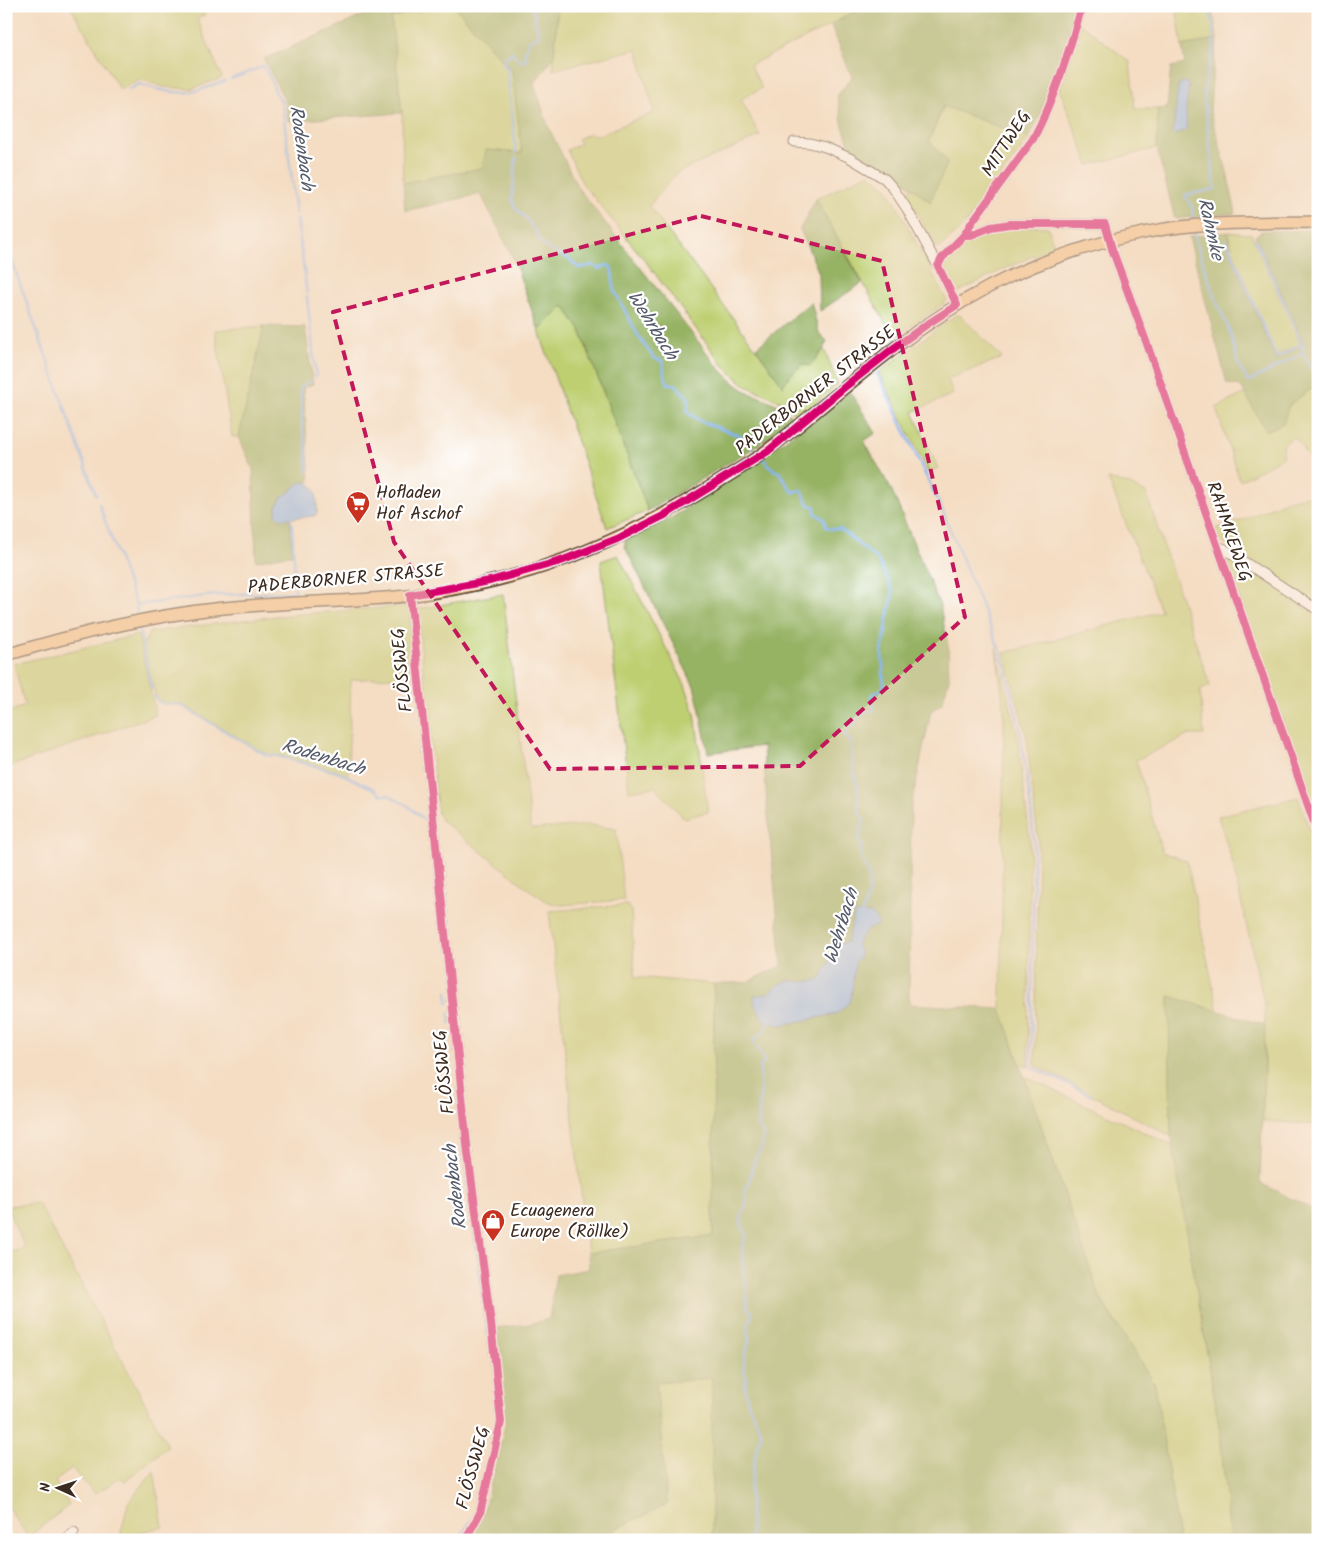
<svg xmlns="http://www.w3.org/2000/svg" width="1324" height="1546" viewBox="0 0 1324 1546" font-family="Kalam,sans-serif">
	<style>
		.green { fill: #becf71; stroke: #7c7c48 }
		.forest { fill: #96b263; stroke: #686e40 }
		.water { fill: #85b4f0; stroke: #606f87 }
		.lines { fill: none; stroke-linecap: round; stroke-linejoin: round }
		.stream { stroke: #85b4f0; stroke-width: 2.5 }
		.minor-casing { stroke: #574537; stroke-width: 11 }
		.major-casing { stroke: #574537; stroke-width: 14 }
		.minor { stroke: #fff; stroke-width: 9 }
		.major { stroke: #f6be87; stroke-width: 11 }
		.cycleway-casing { stroke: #fff; stroke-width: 11 }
		.cycleway { stroke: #d6006c; stroke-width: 8 }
		.marked { fill: none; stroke: #c2185b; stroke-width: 4; stroke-dasharray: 10 6; stroke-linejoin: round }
		.labels { text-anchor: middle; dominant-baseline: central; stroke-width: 4.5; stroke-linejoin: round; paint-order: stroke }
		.street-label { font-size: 18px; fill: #3b2a1e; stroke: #fff }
		.poi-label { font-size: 18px; fill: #3b2a1e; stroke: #fff; text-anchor: start }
		.water-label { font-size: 19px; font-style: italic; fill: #555a68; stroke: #fff }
	</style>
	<rect width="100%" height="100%" fill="#fff"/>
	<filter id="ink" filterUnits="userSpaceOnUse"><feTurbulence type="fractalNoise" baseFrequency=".02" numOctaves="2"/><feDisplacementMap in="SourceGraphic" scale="10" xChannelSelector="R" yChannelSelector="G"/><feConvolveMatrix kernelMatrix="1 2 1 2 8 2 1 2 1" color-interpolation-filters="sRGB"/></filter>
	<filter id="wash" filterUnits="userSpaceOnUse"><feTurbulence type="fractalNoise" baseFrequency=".0096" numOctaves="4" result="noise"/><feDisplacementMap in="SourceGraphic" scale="20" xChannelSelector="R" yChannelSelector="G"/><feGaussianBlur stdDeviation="1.12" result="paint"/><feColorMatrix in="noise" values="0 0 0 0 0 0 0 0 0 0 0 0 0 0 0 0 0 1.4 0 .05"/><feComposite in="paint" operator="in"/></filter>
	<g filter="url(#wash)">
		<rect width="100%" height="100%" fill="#f4ddc3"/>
		<path class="green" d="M 70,6 L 158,6 L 161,11 L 170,6 L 201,6 L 205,15 L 197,18 L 222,78 L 191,89 L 164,87 L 139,79 L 120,90 Z
			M 437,6 L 454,6 L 512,71 L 523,153 L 487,150 L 482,168 L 403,183 L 402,113 L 391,18 Z
			M 558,6 L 863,6 L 831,25 L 750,65 L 762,88 L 741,99 L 760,136 L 677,173 L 649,206 L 783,385 L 789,376 L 803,364 L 809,366 L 824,349 L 838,384 L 798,418 L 790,408 L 781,401 L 746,386 L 723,365 L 647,263 L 582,183 L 567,150 L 580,144 L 578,139 L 590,133 L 596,136 L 654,112 L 637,49 L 553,70 Z
			M 1176,6 L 1210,6 L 1215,22 L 1217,39 L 1182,46 Z
			M 1081,24 L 1130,62 L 1135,109 L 1158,109 L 1157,148 L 1089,165 L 1059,88 Z
			M 944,106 L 1029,138 L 967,222 L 938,250 L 906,194 L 912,187 L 930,201 L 929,141 Z
			M 869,173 L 888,189 L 947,301 L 894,338 L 816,199 Z
			M 1009,226 L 1048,227 L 1054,247 L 1004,269 L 956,293 L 943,268 L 945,262 L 968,240 L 996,229 Z
			M 1228,232 L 1251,234 L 1291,321 L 1300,344 L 1276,356 L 1233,251 Z
			M 564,306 L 580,330 L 648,511 L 607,528 L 539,331 Z
			M 956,315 L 961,316 L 1002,358 L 948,379 L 953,394 L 913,412 L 938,468 L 928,472 L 879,372 Z
			M 264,326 L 239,437 L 232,437 L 215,330 Z
			M 1314,386 L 1318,392 L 1318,472 L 1294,436 L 1284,444 L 1282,458 L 1240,481 L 1216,408 L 1245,393 L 1266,431 L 1283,423 L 1289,405 Z
			M 1108,479 L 1128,484 L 1146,493 L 1210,686 L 1200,690 L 1204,735 L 1189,735 L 1136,760 L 1162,852 L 1187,861 L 1218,1011 L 1169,996 L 1171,1136 L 1035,1065 L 1038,839 L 1026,734 L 1004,653 L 1162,611 L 1159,606 Z
			M 1318,494 L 1318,605 L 1220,540 L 1215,529 L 1245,519 L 1288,500 Z
			M 618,555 L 685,685 L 695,714 L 708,812 L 684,818 L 655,787 L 629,791 L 601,561 Z
			M 1229,555 L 1303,606 L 1318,614 L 1318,822 L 1225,557 Z
			M 503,594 L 531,829 L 590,825 L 616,829 L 624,900 L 561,905 L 548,902 L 530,890 L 441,820 L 438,814 L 417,609 Z
			M 405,606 L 409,609 L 415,675 L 351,680 L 348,776 L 340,772 L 312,764 L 266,754 L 181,704 L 164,703 L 158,700 L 155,695 L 143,644 L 150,632 L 276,616 Z
			M 138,635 L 156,715 L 6,768 L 6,713 L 25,706 L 14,664 Z
			M 996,648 L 1017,733 L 1030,841 L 1028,1066 L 1020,1064 L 1001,1009 L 1004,710 Z
			M 1298,797 L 1318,854 L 1318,1125 L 1263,1121 L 1265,1007 L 1231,857 L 1218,816 Z
			M 627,905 L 631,911 L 635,977 L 714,984 L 713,1236 L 588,1253 L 549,911 Z
			M 1024,1076 L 1173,1146 L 1220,1431 L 1230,1540 L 1179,1540 L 1155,1385 L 1100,1298 Z
			M 38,1203 L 168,1446 L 125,1482 L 121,1477 L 95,1494 L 72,1469 L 55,1481 L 69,1505 L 28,1537 L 13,1515 L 6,1501 L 6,1289 L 13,1285 L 6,1271 L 6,1254 L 25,1248 L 6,1206 Z
			M 713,1378 L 712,1540 L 589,1540 L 605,1534 L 667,1504 L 656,1383 Z
			M 154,1471 L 163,1527 L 127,1535 L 127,1540 L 117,1540 L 120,1537 L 128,1503 Z"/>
		<path class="forest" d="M 385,6 L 437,6 L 391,18 L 402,113 L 288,121 L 286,103 L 264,59 Z
			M 454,6 L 558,6 L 554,57 L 534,83 L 548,126 L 578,188 L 718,367 C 727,376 736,386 748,392 C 766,401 782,402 794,420 L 758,445 L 648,511 L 580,330 L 564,306 L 539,331 L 514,260 L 481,194 L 405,211 L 403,183 L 482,168 L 486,150 L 522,153 L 512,71 Z
			M 863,6 L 1077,6 L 1048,98 L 1029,138 L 943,106 L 929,141 L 948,162 L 930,202 L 883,164 L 876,169 L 853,155 L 843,126 L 837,96 L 852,77 L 831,25 Z
			M 1217,39 L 1212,80 L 1210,111 L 1226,168 L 1236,213 L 1175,219 L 1157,148 L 1158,109 L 1167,108 L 1171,67 L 1185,64 L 1182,46 Z
			M 816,199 L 862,283 L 820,311 L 819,273 L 800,229 Z
			M 1318,230 L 1318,384 L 1289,405 L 1283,423 L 1266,431 L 1241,386 L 1227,384 L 1189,237 L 1228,232 L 1231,254 L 1276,360 L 1303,344 L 1294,321 L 1255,236 L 1262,231 Z
			M 811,302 L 819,333 L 827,341 C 823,351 816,359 809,366 L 803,364 L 789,376 L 783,386 L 756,348 Z
			M 264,326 L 305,327 L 313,384 L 303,388 L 310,481 L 298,484 L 287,494 L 277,506 L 276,514 L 281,519 L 290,517 L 292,554 L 256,561 L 253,469 L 239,437 Z
			M 850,392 L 876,433 L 864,441 L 892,491 L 940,606 L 948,646 L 949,679 L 942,703 L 931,711 L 911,807 L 909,1004 L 1001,1009 L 1100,1298 L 1155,1385 L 1179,1540 L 712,1540 L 712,1378 L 656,1383 L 667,1504 L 605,1534 L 589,1540 L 468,1540 L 483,1514 L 506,1422 L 496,1328 L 530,1324 L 549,1319 L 556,1275 L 589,1269 L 588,1253 L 713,1236 L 714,984 L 747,982 L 782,966 L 767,806 L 763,746 L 708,753 L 700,710 L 694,686 L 625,547 L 625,541 L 673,517 L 747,468 Z
			M 1169,996 L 1265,1025 L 1260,1183 L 1318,1212 L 1318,1540 L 1230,1540 L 1220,1431 L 1171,1136 Z"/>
		<path class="water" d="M 1183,82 L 1186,82 L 1189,86 L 1186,108 L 1187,129 L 1176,135 L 1173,133 L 1178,87 L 1179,85 Z
			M 303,482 C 318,483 317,500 317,512 L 315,516 L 281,519 L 276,514 L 277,506 L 282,497 L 291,491 L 298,484 Z
			M 855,913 L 872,914 L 879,924 C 867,929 861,934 856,946 L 860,951 L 860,957 L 855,963 L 851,1000 L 846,1006 L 836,1014 L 781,1025 L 765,1022 L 755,1005 L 754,996 L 770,993 L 777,986 L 788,980 L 803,982 L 820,980 L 838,944 L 847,942 Z"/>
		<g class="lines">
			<path class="stream" d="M 231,79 L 264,66 L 271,80 L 276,93 L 282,103 L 296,213
				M 128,90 L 139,84 C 156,89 172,94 191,92 C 202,90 214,85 225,81
				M 516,152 L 507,67 L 503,65 C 504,59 507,55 512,52 L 520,61 L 526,61 L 526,54 L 525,52 C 529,38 527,41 539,36 L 535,17 L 532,10 L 533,6
				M 516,157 L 512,199 L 516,209 L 526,218 L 535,231 L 541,243 L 552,251 L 568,258 L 579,268 L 593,265 L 599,269 L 608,265 L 611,267 L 615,292 L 640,339 L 654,358 L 663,361 L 664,373 L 668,384 L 675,384 L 688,398 L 689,403 L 687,409 L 687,412 L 702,422 L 741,436 L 758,454
				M 297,219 L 307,293
				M 1194,223 L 1192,208 L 1185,195 L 1215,189 L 1204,97 L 1206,77 L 1214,49 L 1213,24 L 1208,6
				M 1194,228 L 1196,241 L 1212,291 L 1231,335 L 1238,364 L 1248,382 L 1303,353 L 1318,381
				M 1226,239 L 1277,358 L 1301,344
				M 1255,240 L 1292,321 L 1303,347 L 1303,353
				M 6,245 L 67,414
				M 307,297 L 316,377
				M 877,373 L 941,507 L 1001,653 L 1020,729 L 1029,792 L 1034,841 L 1031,1067 L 1091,1095
				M 68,417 L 96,495
				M 762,458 L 775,471 L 780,472 C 784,478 787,487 793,492 L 802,490 C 807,499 803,503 815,507 L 815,513 L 824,519 L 826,527 L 830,529 L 840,529 L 878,560 L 893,591 L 882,651 L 884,688 L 871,695 L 874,710 L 871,711 L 866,711 L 844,734 L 850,741 L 854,775 L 857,782 L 859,811 L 864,820 L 858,840 L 862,845 C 857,857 868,868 869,880 C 870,893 865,905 861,916
				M 308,472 L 306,444 L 302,428 L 302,412 L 300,387 L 311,381
				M 99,504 L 136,605 L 137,614
				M 292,522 L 295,582
				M 136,605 L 214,595 L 295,592 L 295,588
				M 139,628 L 152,689
				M 154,696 L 158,701 L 164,704 L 180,705 L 266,755 L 278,756 L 340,773 L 374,789 L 381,795 L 388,795 L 399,801 L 407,805 L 429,824 L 430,832
				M 437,898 L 439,912
				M 447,992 L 448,1003
				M 449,1014 L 450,1023
				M 458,1100 L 463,1152
				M 464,1157 L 483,1298
				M 484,1306 L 489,1342
				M 459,1539 L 471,1520
				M 751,1540 L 750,1491 L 757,1445 L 761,1436 L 761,1432 L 748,1403 L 745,1387 L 746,1377 L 744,1371 L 744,1359 L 749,1341 L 748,1325 L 751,1318 L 752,1312 L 747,1308 L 746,1282 L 743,1271 L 742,1246 L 747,1235 C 733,1213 749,1213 746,1198 C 746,1195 744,1192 744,1190 L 748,1185 L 755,1159 L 762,1146 L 763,1134 L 758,1125 L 761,1087 L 760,1067 L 764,1063 L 763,1058 L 753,1041 L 764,1031 L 770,1021"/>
		</g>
	</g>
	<g filter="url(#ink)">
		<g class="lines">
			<g class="minor-casing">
				<path id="minor" d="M 794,142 L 810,143 L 825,147 L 850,158 L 885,179 L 893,188 L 907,209 L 938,266 L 957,305
					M 964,235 L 971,235 L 991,227 L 1010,224 L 1105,224 L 1112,249 L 1147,344 L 1318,834
					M 938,266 L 942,258 L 964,235 L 972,222 L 1033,139 C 1055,98 1069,51 1082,6
					M 1218,549 L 1223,548 L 1318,610
					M 410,595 L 468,1154 L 491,1323 L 501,1422 L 480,1513 L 465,1540
					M 65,1540 L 74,1532"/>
			</g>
			<g class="major-casing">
				<path id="major" d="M 6,655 C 75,634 143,617 214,609 C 266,603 318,603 370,599 C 436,595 503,582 565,559 C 623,538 670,512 723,479 C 739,469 755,460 770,448 C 791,433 811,415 831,399 C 887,352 946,306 1013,275 C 1055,256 1102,241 1148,232 C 1203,221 1261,223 1318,222"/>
			</g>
			<use href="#minor" class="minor"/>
			<use href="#major" class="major"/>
			<g class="cycleway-casing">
				<path id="cycleway" d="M 964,235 L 971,235 L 991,227 L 1010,224 L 1105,224 L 1112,249 L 1147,344 L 1318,834
					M 465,1540 L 480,1513 L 501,1422 L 491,1323 L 468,1154 L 410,595 L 490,581 L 561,561 L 617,539 L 663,516 L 768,451 L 847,385 L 894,348 L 926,325 L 957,305 L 938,266 L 942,258 L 964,235 L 972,222 L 1033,139 C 1055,98 1069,51 1082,6"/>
			</g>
			<use href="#cycleway" class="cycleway"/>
		</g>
	</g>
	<path d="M0 0H1324V1546H0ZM 701,216 L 882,261 L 965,617 L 800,766 L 550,769 L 394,542 L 333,312 Z" fill="#f4ddc3" fill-opacity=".55" fill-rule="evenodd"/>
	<path class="marked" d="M 701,216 L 882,261 L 965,617 L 800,766 L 550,769 L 394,542 L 333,312 Z"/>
	<defs>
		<g id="supermarket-pin" transform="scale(1.25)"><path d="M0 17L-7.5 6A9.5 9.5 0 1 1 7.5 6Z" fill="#c8321e" stroke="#fff"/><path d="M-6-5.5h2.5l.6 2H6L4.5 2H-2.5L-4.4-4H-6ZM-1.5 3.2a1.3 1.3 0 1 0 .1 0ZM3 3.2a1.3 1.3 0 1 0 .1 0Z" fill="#fff"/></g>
		<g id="shop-pin" transform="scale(1.25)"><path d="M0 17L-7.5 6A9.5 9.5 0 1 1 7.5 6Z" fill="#c8321e" stroke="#fff"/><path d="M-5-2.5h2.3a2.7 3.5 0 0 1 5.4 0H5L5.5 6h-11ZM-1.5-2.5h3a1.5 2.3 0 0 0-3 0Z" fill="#fff"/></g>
	</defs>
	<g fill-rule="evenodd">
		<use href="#supermarket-pin" x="358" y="503"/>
		<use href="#shop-pin" x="493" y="1221"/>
	</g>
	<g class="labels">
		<g class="street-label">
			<text transform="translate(1007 144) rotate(-57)">MITTWEG</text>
			<text transform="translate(816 391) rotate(-38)">PADERBORNER STRASSE</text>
			<text transform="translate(1228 532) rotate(71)">RAHMKEWEG</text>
			<text transform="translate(346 580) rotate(-5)">PADERBORNER STRASSE</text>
			<text transform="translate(403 670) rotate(-96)">FLÖSSWEG</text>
			<text transform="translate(445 1072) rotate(-96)">FLÖSSWEG</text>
			<text transform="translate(474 1468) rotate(-75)">FLÖSSWEG</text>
		</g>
		<g class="poi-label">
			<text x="376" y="493">Hofladen<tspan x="376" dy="21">Hof Aschof</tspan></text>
			<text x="510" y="1211">Ecuagenera<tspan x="510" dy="21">Europe (Röllke)</tspan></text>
		</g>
		<g class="water-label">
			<text transform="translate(301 148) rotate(82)">Rodenbach</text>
			<text transform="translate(1210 229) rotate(77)">Rahmke</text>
			<text transform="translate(652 326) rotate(58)">Wehrbach</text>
			<text transform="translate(323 758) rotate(17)">Rodenbach</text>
			<text transform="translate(842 926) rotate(-73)">Wehrbach</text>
			<text transform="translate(456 1187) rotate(-97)">Rodenbach</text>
		</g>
	</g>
	<rect width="1324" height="1546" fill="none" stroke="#fff" stroke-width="25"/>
	<g transform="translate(58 1488) rotate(273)" stroke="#ffffff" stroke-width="4" paint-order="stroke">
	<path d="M0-4L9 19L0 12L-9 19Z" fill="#3b2a1e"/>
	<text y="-8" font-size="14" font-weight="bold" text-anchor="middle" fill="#3b2a1e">N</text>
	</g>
</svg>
